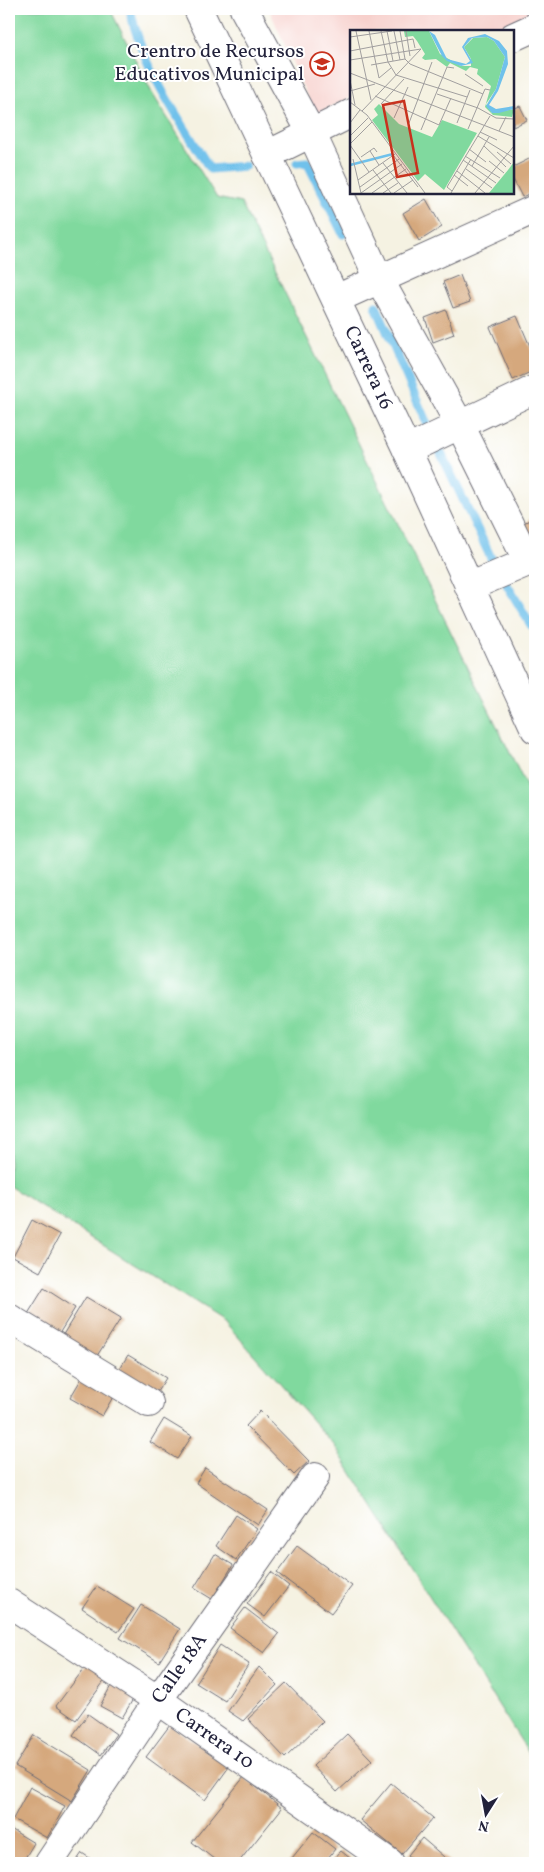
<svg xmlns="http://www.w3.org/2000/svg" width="544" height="1872" viewBox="0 0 544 1872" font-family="Vollkorn,serif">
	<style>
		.built { fill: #f7d0cc }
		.green { fill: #80d99e; stroke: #517e6c }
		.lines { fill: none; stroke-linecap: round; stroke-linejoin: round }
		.stream { stroke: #6fc1eb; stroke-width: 9 }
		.building { fill: #d5a87d }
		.minor-casing { stroke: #6c6b75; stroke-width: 30 }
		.major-casing { stroke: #6c6b75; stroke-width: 30 }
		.minor { stroke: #fff; stroke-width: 28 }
		.major { stroke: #fff; stroke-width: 28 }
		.labels { text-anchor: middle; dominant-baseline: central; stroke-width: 4; stroke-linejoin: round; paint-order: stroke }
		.poi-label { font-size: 20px; fill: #22223b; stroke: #fff; text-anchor: end }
		.street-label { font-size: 20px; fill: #22223b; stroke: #fff }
		.inset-river { fill: none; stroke: #6fc1eb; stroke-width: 2.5 }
		.inset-road { fill: none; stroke: #a19f9f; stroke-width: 1 }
		.view { fill: #c8321e; fill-opacity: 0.15; stroke: #c8321e; stroke-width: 2.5 }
		.inset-edge { fill: none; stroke: #22223b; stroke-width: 2.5 }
	</style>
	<rect width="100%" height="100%" fill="#fff"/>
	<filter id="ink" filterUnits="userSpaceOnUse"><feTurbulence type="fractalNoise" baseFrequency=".02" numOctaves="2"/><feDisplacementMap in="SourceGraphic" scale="10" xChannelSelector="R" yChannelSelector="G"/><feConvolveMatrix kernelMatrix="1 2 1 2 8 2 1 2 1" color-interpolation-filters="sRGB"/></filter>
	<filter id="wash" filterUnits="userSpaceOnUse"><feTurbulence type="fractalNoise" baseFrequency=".0096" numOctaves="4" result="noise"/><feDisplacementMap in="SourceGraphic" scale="20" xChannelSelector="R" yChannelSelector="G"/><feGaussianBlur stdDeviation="1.12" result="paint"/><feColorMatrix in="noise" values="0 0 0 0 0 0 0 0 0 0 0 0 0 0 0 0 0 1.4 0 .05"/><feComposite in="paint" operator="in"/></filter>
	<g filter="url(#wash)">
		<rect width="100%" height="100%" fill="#f5f2e2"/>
		<path class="built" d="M 269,9 L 535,9 L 535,11 L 492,31 L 352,31 L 351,97 L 315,114 Z"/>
		<path class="green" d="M 9,9 L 110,9 L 152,93 L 217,198 L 241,203 L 535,804 L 535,1763 L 334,1445 L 225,1322 L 9,1186 Z"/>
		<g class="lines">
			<path class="stream" d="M 130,9 C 142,68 179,118 210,169 L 245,166
				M 297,163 L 307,162 L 343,234
				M 376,306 L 427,424
				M 438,447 L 492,560
				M 507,585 L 531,625 L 535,627"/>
		</g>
		<g id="blocks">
			<path class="building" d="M 513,102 L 515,108 L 520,106 L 527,120 L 513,127 Z
				M 533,157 L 535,162 L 535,191 L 522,197 L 513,179 L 513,167 Z
				M 426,199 L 442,227 L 419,241 L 403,213 Z
				M 460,275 L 470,302 L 453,308 L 443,282 Z
				M 446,310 L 454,334 L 433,342 L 425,318 Z
				M 517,316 L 535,358 L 535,370 L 513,380 L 490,327 Z
				M 535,517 L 535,541 L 532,543 L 522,524 Z
				M 32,1220 L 60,1235 L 40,1272 L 13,1257 Z
				M 44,1288 L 75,1308 L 57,1337 L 26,1317 Z
				M 86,1297 L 121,1318 L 95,1359 L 61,1338 Z
				M 128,1355 L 166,1378 L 153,1398 L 116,1375 Z
				M 86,1371 L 117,1390 L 102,1416 L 70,1398 Z
				M 260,1411 L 309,1461 L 294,1475 L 246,1426 Z
				M 164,1419 L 192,1436 L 177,1459 L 150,1442 Z
				M 205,1468 L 268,1510 L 258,1525 L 196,1483 Z
				M 236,1515 L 257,1529 L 236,1560 L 216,1546 Z
				M 297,1546 L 352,1586 L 331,1613 L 277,1573 Z
				M 215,1554 L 233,1565 L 212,1599 L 194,1588 Z
				M 271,1572 L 289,1586 L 265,1617 L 247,1604 Z
				M 97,1586 L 134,1609 L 118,1632 L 82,1608 Z
				M 141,1605 L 180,1629 L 159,1662 L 120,1638 Z
				M 245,1608 L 279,1634 L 264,1653 L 230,1628 Z
				M 220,1645 L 249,1664 L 225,1701 L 196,1683 Z
				M 89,1662 L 108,1676 L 76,1720 L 56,1706 Z
				M 259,1667 L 277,1685 L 243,1721 L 228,1711 Z
				M 113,1682 L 136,1694 L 122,1718 L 100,1706 Z
				M 286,1683 L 323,1721 L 285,1758 L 248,1719 Z
				M 88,1714 L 116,1734 L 101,1755 L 73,1735 Z
				M 170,1725 L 229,1767 L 205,1800 L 146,1757 Z
				M 347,1734 L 372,1760 L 337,1792 L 313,1766 Z
				M 34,1735 L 91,1770 L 72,1801 L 15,1766 Z
				M 244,1777 L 282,1808 L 238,1863 L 219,1863 L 192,1842 Z
				M 391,1783 L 433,1818 L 402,1854 L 360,1820 Z
				M 30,1787 L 65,1806 L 47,1838 L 13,1819 Z
				M 9,1828 L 34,1843 L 22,1863 L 9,1863 Z
				M 313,1832 L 335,1849 L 324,1863 L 288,1863 Z
				M 422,1838 L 451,1863 L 417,1863 L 408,1855 Z
				M 341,1851 L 356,1863 L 330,1863 Z
				M 82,1853 L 97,1863 L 75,1863 Z"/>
		</g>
	</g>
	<g filter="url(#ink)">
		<use href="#blocks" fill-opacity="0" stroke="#6c6b75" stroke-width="1"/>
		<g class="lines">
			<g class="minor-casing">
				<path id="minor" d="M 244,9 L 311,132 L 379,279 L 460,425 L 528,562
					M 513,37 L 535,27
					M 267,155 L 352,113
					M 336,299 L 535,209
					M 407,450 L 535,389
					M 469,587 L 535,559
					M 9,1318 L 149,1403
					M 9,1603 L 158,1700 L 390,1863
					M 49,1863 L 158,1700 L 315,1477"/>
			</g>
			<g class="major-casing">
				<path id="major" d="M 198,9 L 407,450 L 535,729"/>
			</g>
			<use href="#minor" class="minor"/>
			<use href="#major" class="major"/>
		</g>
	</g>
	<defs>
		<g id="university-ring" transform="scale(1.25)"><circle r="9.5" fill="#fff" stroke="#c8321e" stroke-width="1.5"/><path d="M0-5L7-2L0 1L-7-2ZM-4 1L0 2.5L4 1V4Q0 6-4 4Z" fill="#c8321e"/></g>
	</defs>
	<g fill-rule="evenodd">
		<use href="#university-ring" x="322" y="64"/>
	</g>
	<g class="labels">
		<g class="poi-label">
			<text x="304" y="52">Crentro de Recursos<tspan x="304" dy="23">Educativos Municipal</tspan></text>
		</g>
		<g class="street-label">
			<text transform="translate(368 368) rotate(65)">Carrera 16</text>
			<text transform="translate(180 1669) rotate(-55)">Calle 18A</text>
			<text transform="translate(214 1739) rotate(35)">Carrera 10</text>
		</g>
	</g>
	<g transform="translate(350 30)">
		<rect width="164" height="164" fill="#f5f2e2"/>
		<path d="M 54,1 L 79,1 L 90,24 L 111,36 L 121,36 L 121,29 L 114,17 L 123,8 L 137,7 L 144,11 L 155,27 L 146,59 L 136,74 L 142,83 L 164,79 L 162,87 L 143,85 L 135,77 L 141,56 L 127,44 L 128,39 L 120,37 L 116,41 L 100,33 L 97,37 L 86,29 L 75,30 L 72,28 L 75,24 L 67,11 L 63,6 L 55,7 ZM 29,74 L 49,94 L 82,107 L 92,90 L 127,103 L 94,160 L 75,144 L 68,151 L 22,90 L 28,85 L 24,79 ZM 164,132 L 164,163 L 139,163 L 158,140 Z" fill="#80d99e"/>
		<path d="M 79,1 L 85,5 L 97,29 L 116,34 L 120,31 L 112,17 L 118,8 L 135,4 L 149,11 L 157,21 L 158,34 L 148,61 L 139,75 L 146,79 L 164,76 L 164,79 L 149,83 L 142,83 L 136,76 L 146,59 L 155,27 L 144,11 L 137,7 L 122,8 L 114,17 L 123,33 L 111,36 L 97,31 L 92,26 Z" fill="#6fc1eb"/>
		<path class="inset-river" d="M 0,135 L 43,124"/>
		<path class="inset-road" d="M 6,1 L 21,70M 19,1 L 29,48 L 41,38M 31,1 L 38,32 L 46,45 L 117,67M 37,1 L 43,31M 44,1 L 50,30M 50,1 L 55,29 L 60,34 L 133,64M 56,1 L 60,26M 0,7 L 42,1M 0,21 L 63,9 L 65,18M 0,30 L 71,19 L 12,81M 21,35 L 55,29M 0,43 L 164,107M 115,44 L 133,56M 0,50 L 5,75M 0,61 L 25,54M 87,64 L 128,78 L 146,88 L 164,89M 25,66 L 89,95 L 101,68M 0,72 L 17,85 L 75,163M 31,74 L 54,49M 44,88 L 58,57M 0,93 L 10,80M 59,93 L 82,32M 107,93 L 120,60M 118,99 L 135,59 L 140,60M 71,100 L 97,37 L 104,38M 149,101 L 156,87M 130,102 L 147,110M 0,106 L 18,88M 128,106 L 164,128M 0,114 L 22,92M 0,115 L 19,142M 134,116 L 156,137M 119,119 L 136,132M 20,121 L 29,135M 147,122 L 161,134M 43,125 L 68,157M 115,126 L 150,148M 11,127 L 24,118 L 27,122M 3,129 L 11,163M 113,130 L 146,153M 139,131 L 154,143M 33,133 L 57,163M 122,136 L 139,107M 116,139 L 142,158M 23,140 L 41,163M 107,141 L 135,163M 104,145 L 118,156M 8,150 L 45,124M 10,157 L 49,129M 102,161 L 97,157 L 140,86M 11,163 L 52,134M 22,163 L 56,139M 33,163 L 48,153M 44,163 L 63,150M 101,163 L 121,129M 125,163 L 164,116"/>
		<path class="view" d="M 54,71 L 68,143 L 47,147 L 33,75 Z"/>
		<rect width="164" height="164" class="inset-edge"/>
	</g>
	<rect width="544" height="1872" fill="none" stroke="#fff" stroke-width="30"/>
	<g transform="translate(486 1814) rotate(191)" stroke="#ffffff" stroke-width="4" paint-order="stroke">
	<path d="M0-4L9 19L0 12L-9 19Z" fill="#22223b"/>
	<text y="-8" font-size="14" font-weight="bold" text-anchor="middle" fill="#22223b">N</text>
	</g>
</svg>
